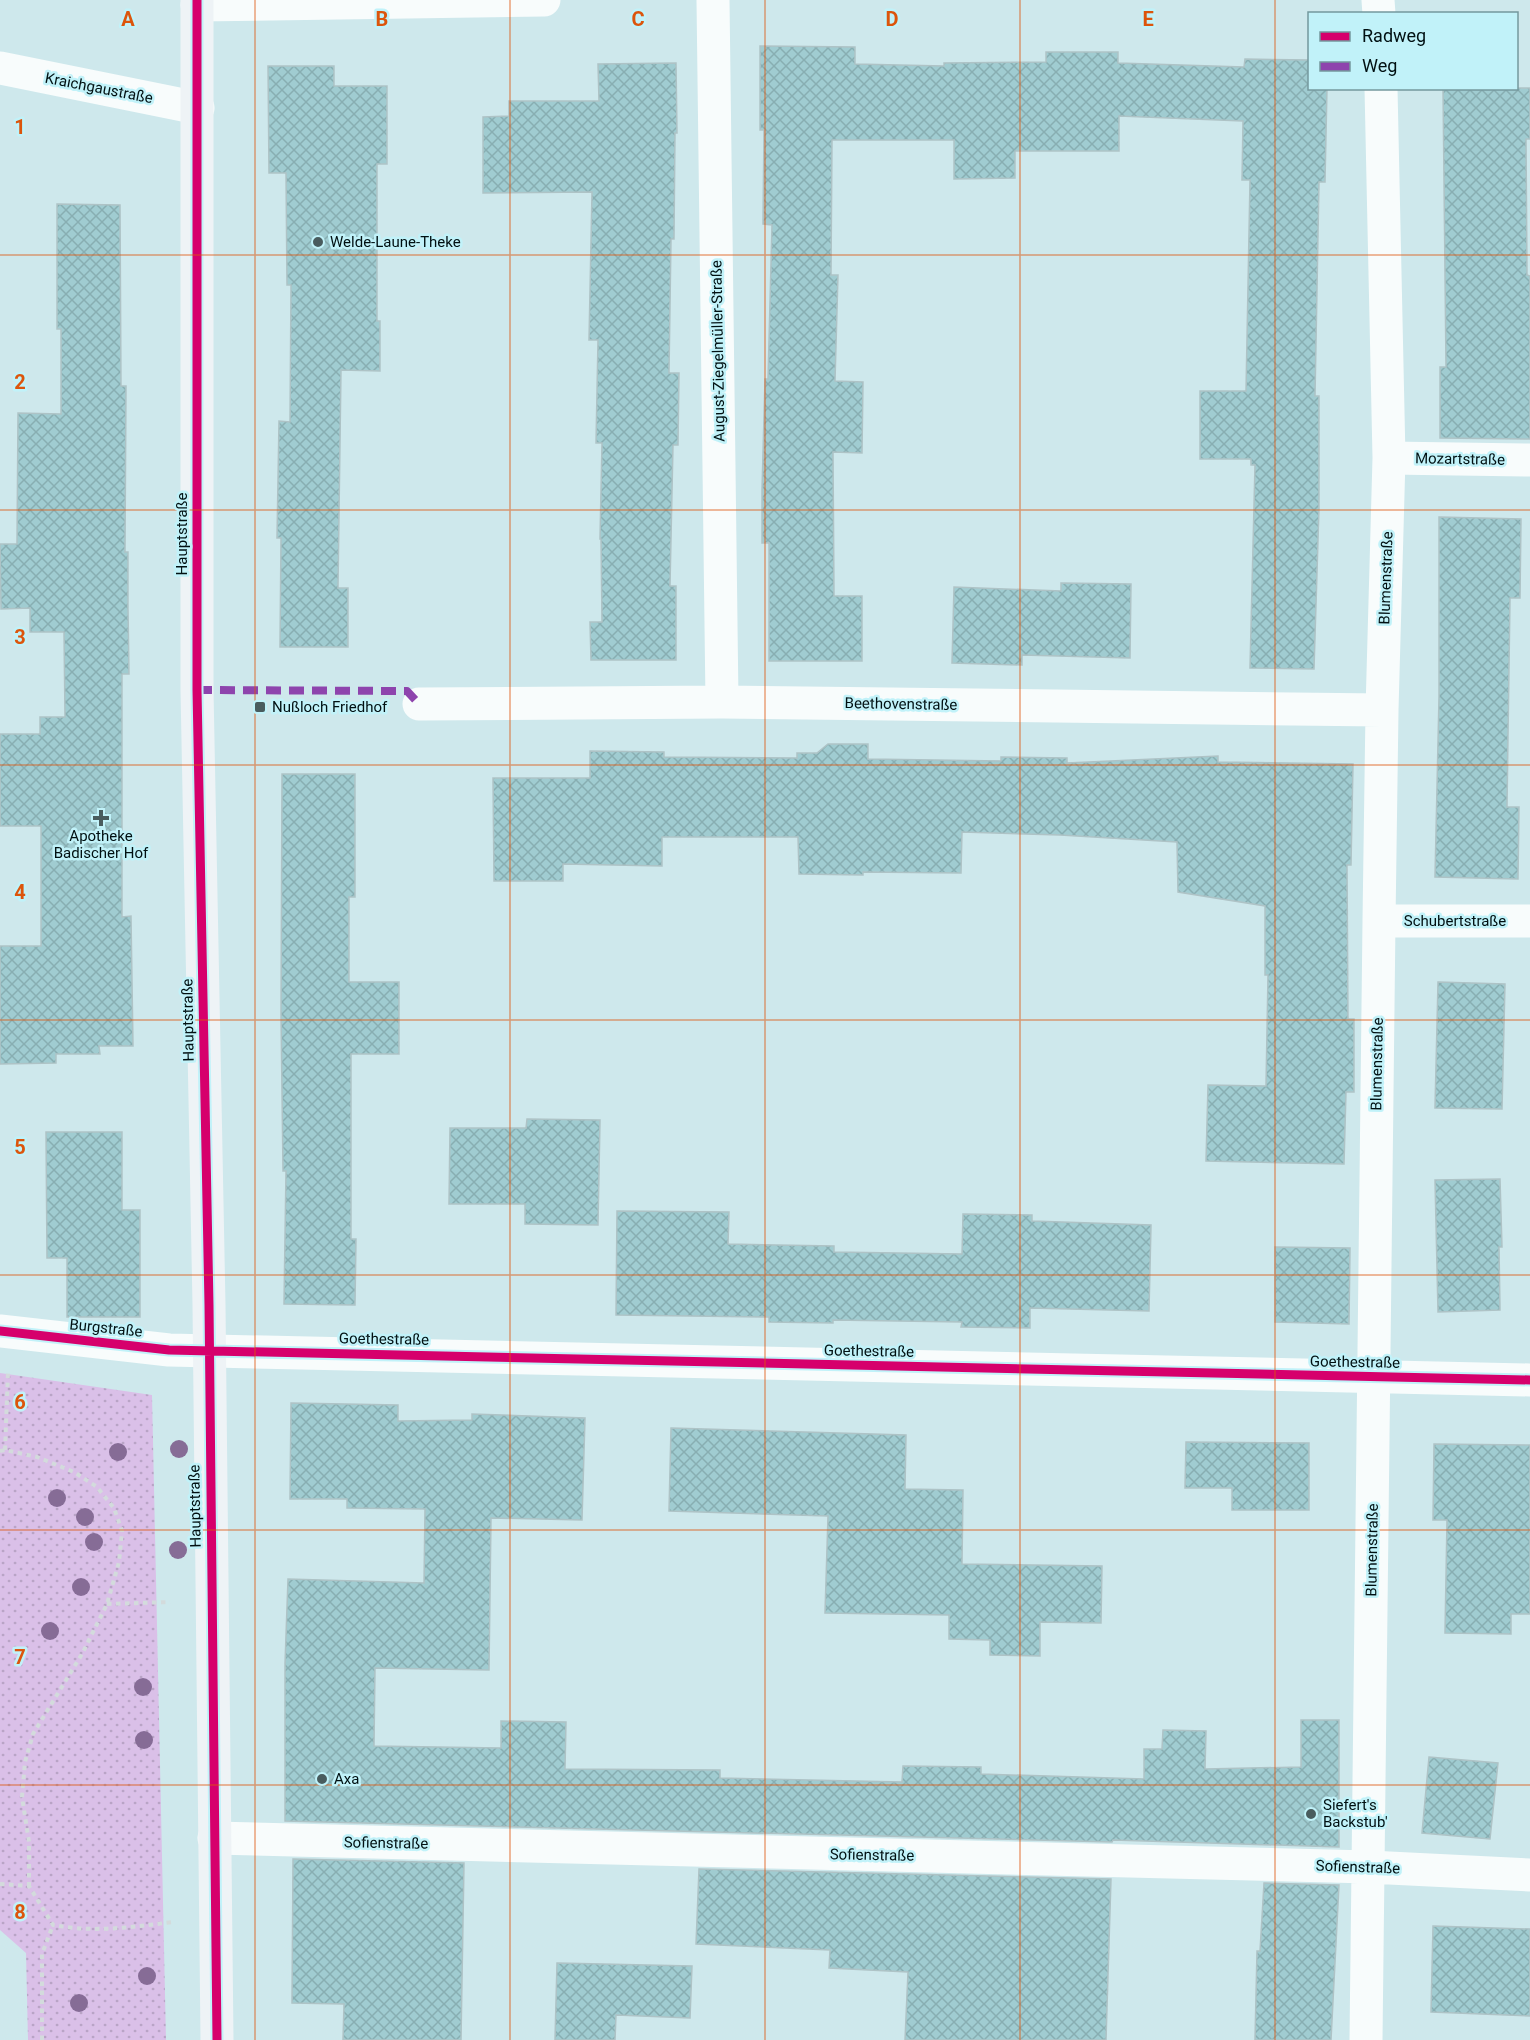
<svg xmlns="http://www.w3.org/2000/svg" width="1530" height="2040" viewBox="0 0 1530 2040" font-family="Roboto,sans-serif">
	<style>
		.park { fill: url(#park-dots) }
		.building { fill: url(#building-cross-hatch); stroke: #aec3c6; stroke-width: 1.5 }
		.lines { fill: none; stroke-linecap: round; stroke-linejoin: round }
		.path { stroke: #d3dbdc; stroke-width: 4; stroke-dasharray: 4.5 4.5; stroke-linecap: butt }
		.street { stroke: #f8fcfc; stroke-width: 33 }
		.secondary { stroke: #eef3f6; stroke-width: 33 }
		.quiet { stroke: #8e44ad; stroke-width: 8; stroke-dasharray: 15 8; stroke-linecap: butt }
		.cycleway-casing { stroke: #c1f2f9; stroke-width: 13 }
		.cycleway { stroke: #d6006c; stroke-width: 9 }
		.tree { fill: #866c96 }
		.grid { fill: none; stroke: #dc550c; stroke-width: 1.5; stroke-opacity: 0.55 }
		.poi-dot { fill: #495c5e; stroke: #c1f2f9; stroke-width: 2 }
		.labels { text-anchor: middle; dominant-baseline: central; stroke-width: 5; stroke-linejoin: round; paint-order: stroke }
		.street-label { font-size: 15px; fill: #011012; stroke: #c1f2f9 }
		.poi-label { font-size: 15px; fill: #011012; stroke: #c1f2f9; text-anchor: start }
		.grid-label { font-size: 20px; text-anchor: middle; font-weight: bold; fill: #dc550c; stroke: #c1f2f9; stroke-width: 5; stroke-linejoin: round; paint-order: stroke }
	</style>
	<defs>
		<pattern id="park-dots" width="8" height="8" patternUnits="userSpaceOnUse" patternTransform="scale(1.5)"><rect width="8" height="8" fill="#dac0e8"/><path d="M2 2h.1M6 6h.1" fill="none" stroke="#b9a4c6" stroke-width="1.8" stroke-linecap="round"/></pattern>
		<pattern id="building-cross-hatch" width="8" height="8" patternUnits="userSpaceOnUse" patternTransform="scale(1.5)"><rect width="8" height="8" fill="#a0ccd1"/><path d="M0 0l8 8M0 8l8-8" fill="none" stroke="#88aeb2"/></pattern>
	</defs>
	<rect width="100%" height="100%" fill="#cee8ec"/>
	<path class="park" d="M 0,1373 L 152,1395 L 166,2040 L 28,2040 L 26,1953 L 0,1930 Z"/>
	<path class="building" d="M 760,46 L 855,47 L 855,64 L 944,66 L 944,63 L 1046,62 L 1046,52 L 1118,52 L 1118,63 L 1244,67 L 1245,59 L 1310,60 L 1310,88 L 1327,88 L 1325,182 L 1319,182 L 1315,396 L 1319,396 L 1319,508 L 1314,669 L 1250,668 L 1255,465 L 1251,465 L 1251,459 L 1200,459 L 1200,391 L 1246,391 L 1250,180 L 1242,180 L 1243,121 L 1119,116 L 1119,151 L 1015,151 L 1015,178 L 954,179 L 954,140 L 832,140 L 831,275 L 838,275 L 835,381 L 863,382 L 862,453 L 833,452 L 834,596 L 862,596 L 862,661 L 769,661 L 769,543 L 762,543 L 762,490 L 765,379 L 768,379 L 772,225 L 763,224 L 764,130 L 760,130 Z
		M 676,63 L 677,133 L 675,133 L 674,239 L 671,239 L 669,373 L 679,373 L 678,445 L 673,445 L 670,586 L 676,586 L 676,660 L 591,660 L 590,622 L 602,622 L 601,539 L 600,539 L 602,443 L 596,443 L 598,340 L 589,340 L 592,192 L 483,193 L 483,117 L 509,116 L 509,101 L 599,101 L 598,64 Z
		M 268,66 L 334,66 L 334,86 L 387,86 L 387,164 L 377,164 L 377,321 L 380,321 L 380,371 L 341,370 L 338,588 L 348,588 L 348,647 L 280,647 L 281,538 L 277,538 L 279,421 L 290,422 L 291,285 L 287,285 L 286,173 L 269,173 Z
		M 1443,88 L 1530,88 L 1530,139 L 1526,139 L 1527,275 L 1530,276 L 1530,439 L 1440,438 L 1440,367 L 1446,367 Z
		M 57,204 L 120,205 L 121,386 L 126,386 L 125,552 L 128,552 L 128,608 L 129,674 L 122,674 L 122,917 L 131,916 L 133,1046 L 99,1046 L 100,1054 L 56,1054 L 56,1063 L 0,1064 L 0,946 L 41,946 L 41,826 L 0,826 L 0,734 L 40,734 L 40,717 L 65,717 L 64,632 L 30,632 L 30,608 L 1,609 L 0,544 L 17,544 L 18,413 L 61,414 L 61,329 L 57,329 Z
		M 1439,517 L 1521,519 L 1520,598 L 1510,598 L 1507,807 L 1519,807 L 1518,879 L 1435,877 L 1439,697 Z
		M 1061,583 L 1131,584 L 1130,658 L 1022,655 L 1022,665 L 952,663 L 954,587 L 1061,591 Z
		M 828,744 L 868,744 L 868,759 L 1001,761 L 1001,757 L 1067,758 L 1067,763 L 1218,756 L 1218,762 L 1353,764 L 1351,865 L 1347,865 L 1348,1019 L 1354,1019 L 1354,1092 L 1346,1092 L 1344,1164 L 1206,1161 L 1208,1085 L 1266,1086 L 1268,975 L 1265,975 L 1265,906 L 1178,892 L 1177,842 L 1060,835 L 962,832 L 961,873 L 863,872 L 863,875 L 799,874 L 798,837 L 662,837 L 662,866 L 563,864 L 563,881 L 494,881 L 493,778 L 590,778 L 590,751 L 664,752 L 664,757 L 797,758 L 797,753 L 817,753 Z
		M 282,774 L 355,774 L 355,897 L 349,897 L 349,982 L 399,982 L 399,1054 L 351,1054 L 351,1239 L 356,1239 L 355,1305 L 284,1304 L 286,1171 L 283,1171 L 281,1014 Z
		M 1438,982 L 1505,984 L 1502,1109 L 1435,1108 Z
		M 527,1119 L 600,1120 L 598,1225 L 525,1224 L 525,1204 L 449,1204 L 450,1128 L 526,1128 Z
		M 46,1132 L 122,1132 L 122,1210 L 140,1210 L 140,1317 L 67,1317 L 67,1258 L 47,1258 Z
		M 1500,1179 L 1502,1247 L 1499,1247 L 1500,1310 L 1438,1312 L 1435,1180 Z
		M 617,1211 L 729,1212 L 728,1244 L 834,1246 L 834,1252 L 962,1254 L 963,1214 L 1032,1215 L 1032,1221 L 1151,1225 L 1149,1311 L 1030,1308 L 1030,1328 L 961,1327 L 962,1322 L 833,1320 L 833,1323 L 769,1322 L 769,1317 L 616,1315 Z
		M 1275,1247 L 1350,1248 L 1349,1324 L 1275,1322 Z
		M 291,1403 L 398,1405 L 398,1421 L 472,1420 L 472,1414 L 585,1418 L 582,1520 L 491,1518 L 489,1670 L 375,1668 L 374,1746 L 501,1748 L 501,1721 L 566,1722 L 565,1769 L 720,1770 L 720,1778 L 902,1782 L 903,1766 L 981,1767 L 981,1774 L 1144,1779 L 1144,1749 L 1162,1749 L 1163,1730 L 1206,1731 L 1205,1769 L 1301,1767 L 1301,1720 L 1339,1720 L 1339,1847 L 1113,1840 L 1112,1842 L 285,1821 L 285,1664 L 288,1579 L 424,1583 L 425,1509 L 347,1508 L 347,1499 L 290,1499 Z
		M 671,1428 L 906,1435 L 905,1489 L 963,1490 L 962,1564 L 1102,1566 L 1101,1623 L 1040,1622 L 1040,1656 L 990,1655 L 990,1640 L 949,1639 L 949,1615 L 825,1613 L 828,1516 L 669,1511 Z
		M 1186,1442 L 1309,1443 L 1309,1510 L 1232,1510 L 1232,1488 L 1185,1488 Z
		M 1434,1444 L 1530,1445 L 1530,1614 L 1511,1614 L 1511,1634 L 1445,1633 L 1447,1520 L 1433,1520 Z
		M 1429,1757 L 1498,1763 L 1490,1839 L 1422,1833 Z
		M 293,1859 L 464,1863 L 461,2040 L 343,2040 L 344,2004 L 292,2003 Z
		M 699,1869 L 1111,1879 L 1106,2040 L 905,2040 L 908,1972 L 829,1968 L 830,1950 L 696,1944 Z
		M 1264,1883 L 1339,1885 L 1331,2040 L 1255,2040 L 1257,1951 L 1260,1951 Z
		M 1433,1926 L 1530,1929 L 1530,2016 L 1431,2012 Z
		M 557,1963 L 692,1966 L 690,2018 L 616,2015 L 615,2040 L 555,2040 Z"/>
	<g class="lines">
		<path class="path" d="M 5,1450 L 8,1373
			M 0,1451 L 5,1450 L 37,1457 L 74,1472 L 97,1487 L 114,1508 L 122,1531 L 119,1562 L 107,1604 L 82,1654 L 33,1734 L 25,1762 L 22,1797 L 29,1842 L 29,1886
			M 107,1604 L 170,1602
			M 0,1884 L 29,1886 L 53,1925 C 94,1933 132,1927 173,1922 L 174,1924
			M 42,2040 L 42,1954 L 53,1925"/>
		<path class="street" d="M 713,0 L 722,702
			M 1378,0 L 1379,14
			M 197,5 L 544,0
			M 0,68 L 198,108
			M 1389,458 L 1530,460
			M 419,704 L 722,702 L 1382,710
			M 1379,921 L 1530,921
			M 0,1331 L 169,1350 L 1530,1380
			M 214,1838 L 1369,1867 L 1530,1875
			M 1366,2040 L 1379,921 L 1382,710 L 1389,458 L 1381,88"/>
		<path class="secondary" d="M 197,0 L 197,690 L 209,1305 L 217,2040"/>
		<path class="quiet" d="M 197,690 L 407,691 L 419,704"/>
		<g class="cycleway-casing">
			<path id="cycleway" d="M 197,0 L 197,690 L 209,1305 L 217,2040
				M 0,1331 L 169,1350 L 1530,1380"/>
		</g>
		<use href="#cycleway" class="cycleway"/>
	</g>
	<g class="tree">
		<circle cx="179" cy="1449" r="9"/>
		<circle cx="118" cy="1452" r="9"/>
		<circle cx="57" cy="1498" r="9"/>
		<circle cx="85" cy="1517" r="9"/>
		<circle cx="94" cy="1542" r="9"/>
		<circle cx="178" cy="1550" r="9"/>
		<circle cx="81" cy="1587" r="9"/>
		<circle cx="50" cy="1631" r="9"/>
		<circle cx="143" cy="1687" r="9"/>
		<circle cx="144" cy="1740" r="9"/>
		<circle cx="147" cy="1976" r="9"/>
		<circle cx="79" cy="2003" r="9"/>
	</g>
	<path class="grid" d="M 255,0 L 255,2040M 510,0 L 510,2040M 765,0 L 765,2040M 1020,0 L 1020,2040M 1275,0 L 1275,2040M 0,255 L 1530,255M 0,510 L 1530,510M 0,765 L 1530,765M 0,1020 L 1530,1020M 0,1275 L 1530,1275M 0,1530 L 1530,1530M 0,1785 L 1530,1785"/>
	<g class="poi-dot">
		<circle cx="318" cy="242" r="6"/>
		<rect x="254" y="701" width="12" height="12" rx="3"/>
		<path d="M98 809h6v6h6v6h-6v6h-6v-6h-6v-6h6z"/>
		<circle cx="322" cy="1779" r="6"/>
		<circle cx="1311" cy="1814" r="6"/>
	</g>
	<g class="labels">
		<g class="street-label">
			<text transform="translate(99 88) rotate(11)">Kraichgaustraße</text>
			<text transform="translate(718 351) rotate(-91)">August-Ziegelmüller-Straße</text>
			<text transform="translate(1460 459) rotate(1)">Mozartstraße</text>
			<text transform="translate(182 534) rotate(-90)">Hauptstraße</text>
			<text transform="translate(1386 578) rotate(-88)">Blumenstraße</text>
			<text transform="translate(901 704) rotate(1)">Beethovenstraße</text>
			<text x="1455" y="921">Schubertstraße</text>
			<text transform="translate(188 1020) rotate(-91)">Hauptstraße</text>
			<text transform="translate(1377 1064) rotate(-89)">Blumenstraße</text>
			<text transform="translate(106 1328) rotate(6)">Burgstraße</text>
			<text transform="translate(384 1339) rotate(1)">Goethestraße</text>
			<text transform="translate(869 1351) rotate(1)">Goethestraße</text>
			<text transform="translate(1355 1362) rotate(1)">Goethestraße</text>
			<text transform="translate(195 1506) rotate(-91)">Hauptstraße</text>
			<text transform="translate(1372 1550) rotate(-89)">Blumenstraße</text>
			<text transform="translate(386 1843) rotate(1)">Sofienstraße</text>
			<text transform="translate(872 1855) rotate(1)">Sofienstraße</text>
			<text transform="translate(1358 1867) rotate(2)">Sofienstraße</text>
		</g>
		<g class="poi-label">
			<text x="330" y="242">Welde-Laune-Theke</text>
			<text x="272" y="707">Nußloch Friedhof</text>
			<text x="101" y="836" text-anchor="middle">Apotheke<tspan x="101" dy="17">Badischer Hof</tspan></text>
			<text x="334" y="1779">Axa</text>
			<text x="1323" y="1805">Siefert's<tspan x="1323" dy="17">Backstub'</tspan></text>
		</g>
	</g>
	<g class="grid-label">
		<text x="128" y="26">A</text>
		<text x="382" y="26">B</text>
		<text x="638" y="26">C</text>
		<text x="892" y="26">D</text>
		<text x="1148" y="26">E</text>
		<text x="20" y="134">1</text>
		<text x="20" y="389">2</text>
		<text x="20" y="644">3</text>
		<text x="20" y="899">4</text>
		<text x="20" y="1154">5</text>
		<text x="20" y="1409">6</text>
		<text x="20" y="1664">7</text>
		<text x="20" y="1919">8</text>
	</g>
	<rect x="1308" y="12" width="210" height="78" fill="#c1f2f9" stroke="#74989d" stroke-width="1.5"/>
	<rect x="1320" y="32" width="30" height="9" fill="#d6006c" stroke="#74989d" stroke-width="1.5"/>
	<text x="1362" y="42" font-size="18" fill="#011012">Radweg</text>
	<rect x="1320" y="62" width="30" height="9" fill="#8e44ad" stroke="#74989d" stroke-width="1.5"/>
	<text x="1362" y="72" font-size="18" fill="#011012">Weg</text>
</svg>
